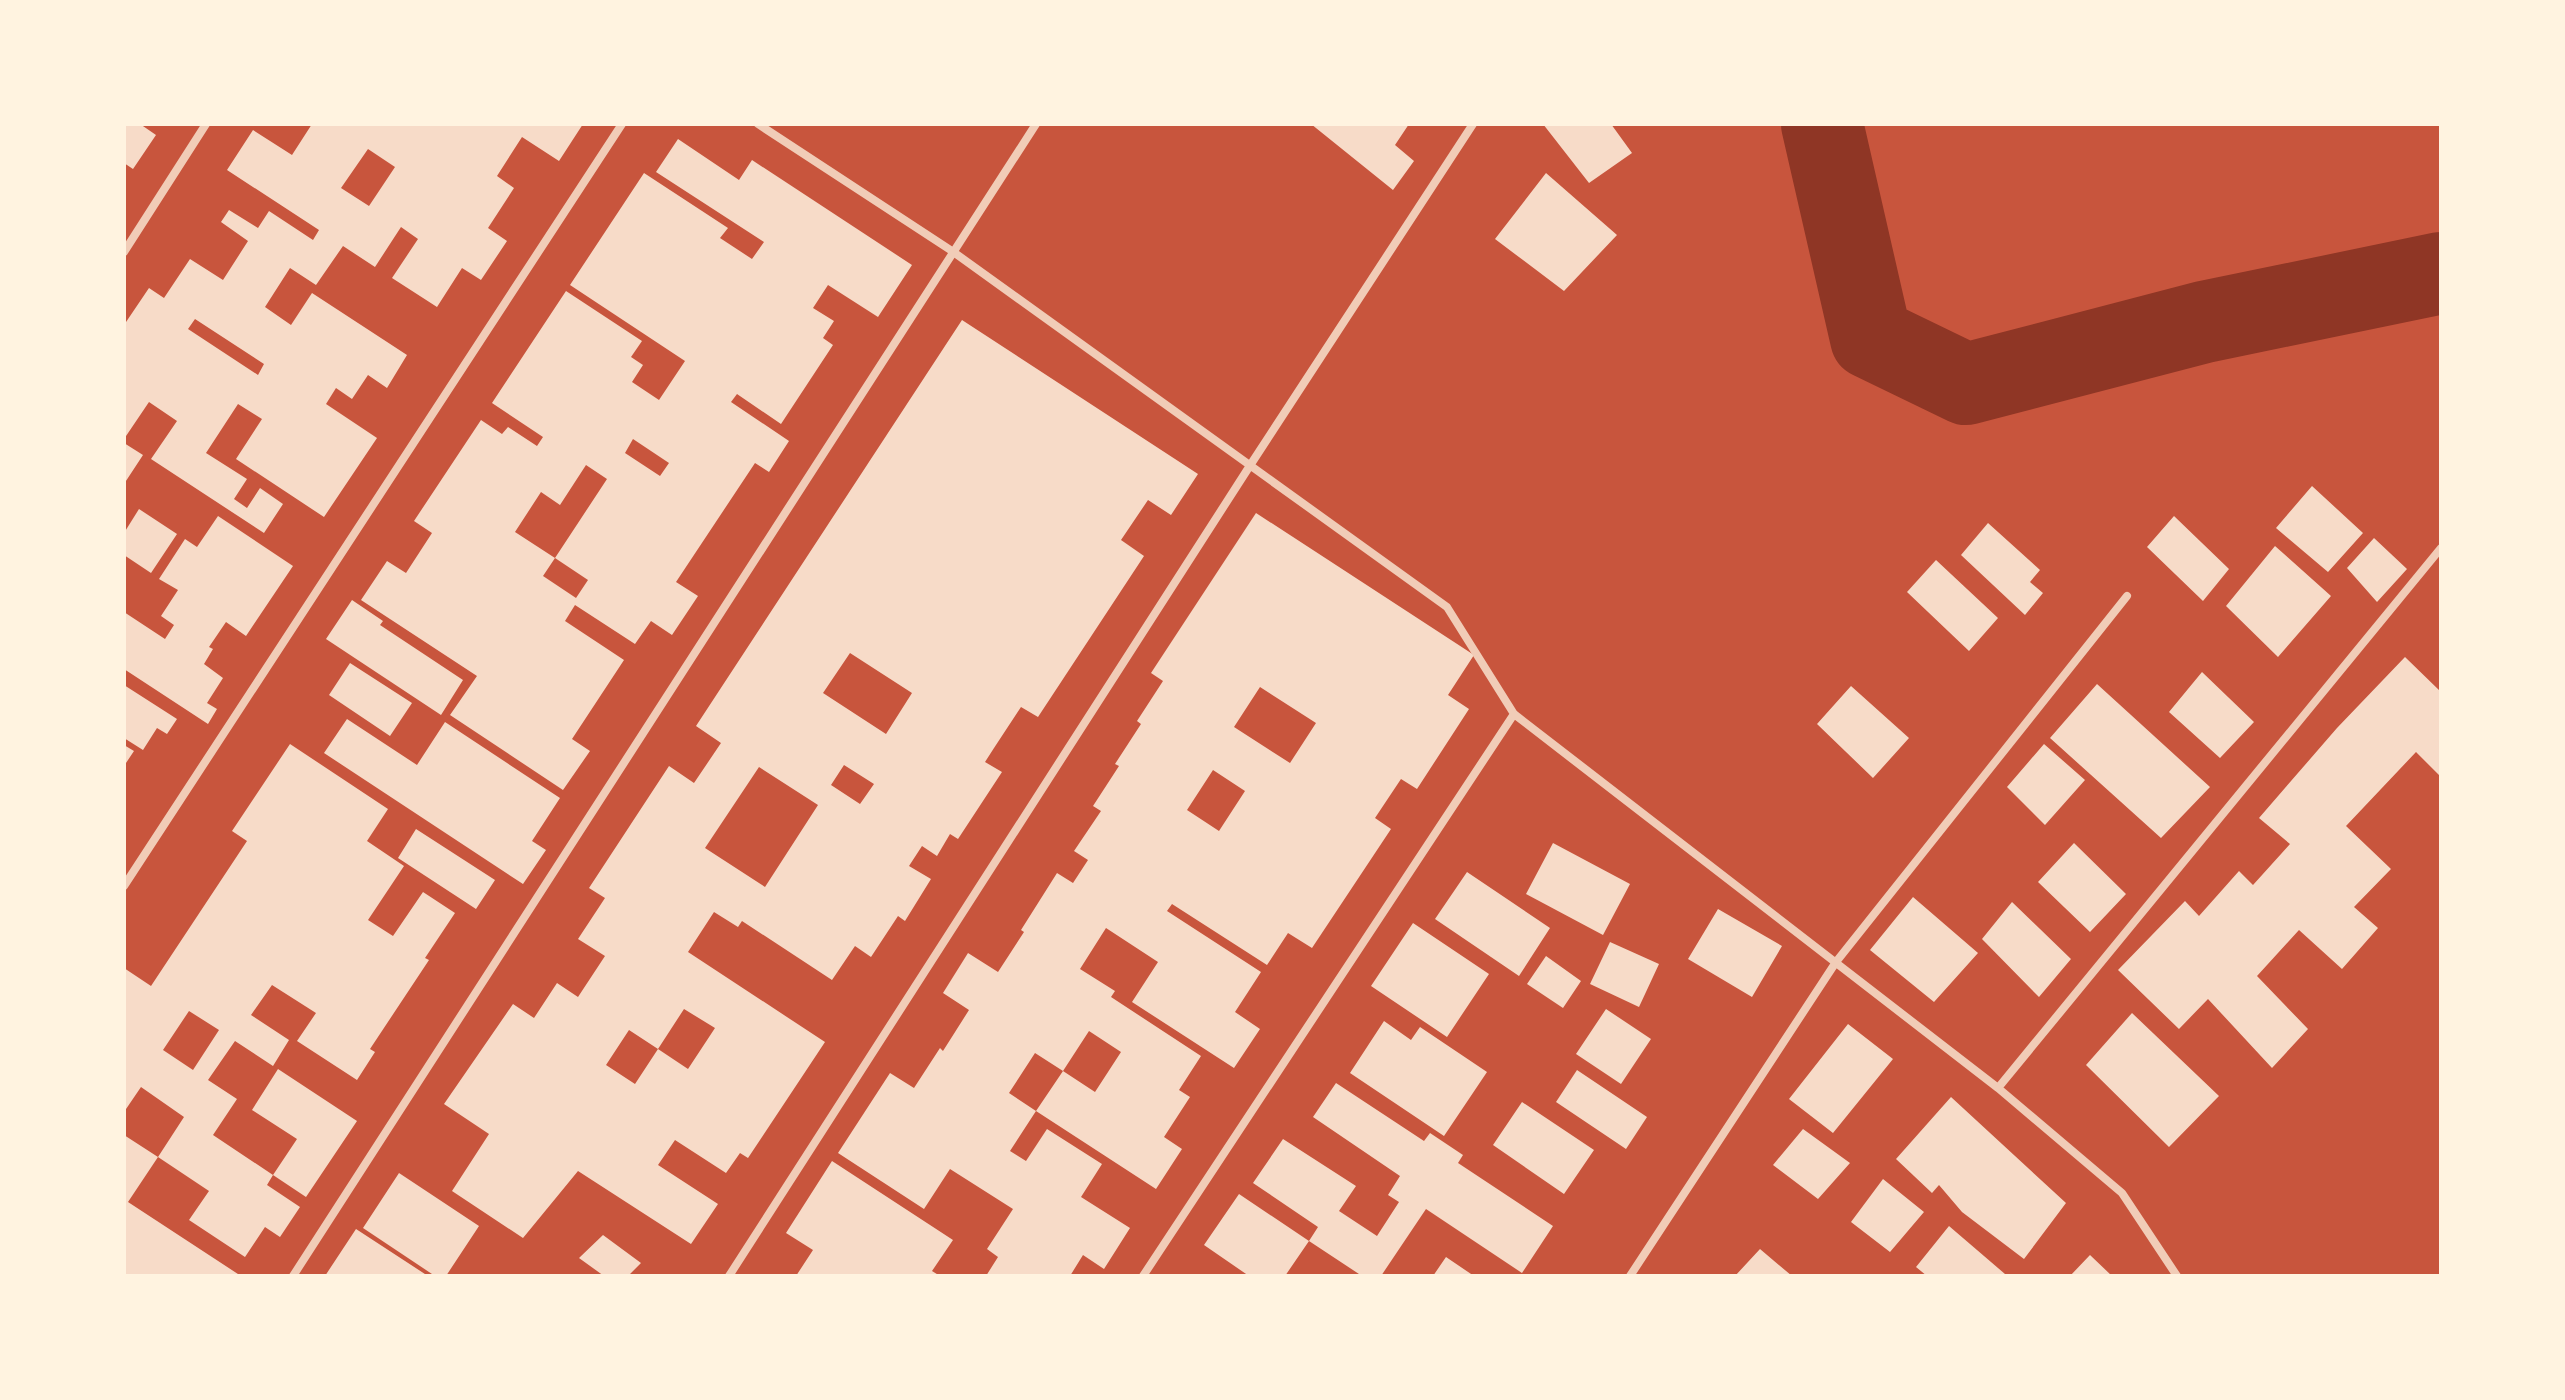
<svg xmlns="http://www.w3.org/2000/svg" width="2565" height="1400" viewBox="0 0 2565 1400" font-family="Lato,sans-serif">
	<style>
		.lines { fill: none; stroke-linecap: round; stroke-linejoin: round }
		.river { stroke: #8f3625; stroke-width: 82 }
		.building { fill: #f7dbc8; fill-rule: evenodd }
		.minor { stroke: #f1ccb7; stroke-width: 8 }
	</style>
	<rect width="100%" height="100%" fill="#c8553d"/>
	<g class="lines">
		<path class="river" d="M 1822,124 L 1871,338 L 1966,384 L 2204,322 L 2441,273"/>
	</g>
	<path class="building" d="M 124,124 L 140,124 L 156,135 L 133,169 L 124,163 Z
		M 312,124 L 583,124 L 559,161 L 522,137 L 497,176 L 514,188 L 488,228 L 507,241 L 481,280 L 462,268 L 437,307 L 392,278 L 418,239 L 401,227 L 375,267 L 343,246 L 316,285 L 290,268 L 265,307 L 291,325 L 312,293 L 407,355 L 387,388 L 368,375 L 352,399 L 336,388 L 326,404 L 377,438 L 324,517 L 236,459 L 262,419 L 238,404 L 206,453 L 247,479 L 234,499 L 247,508 L 260,488 L 283,504 L 264,533 L 151,459 L 177,421 L 149,402 L 124,439 L 124,325 L 149,288 L 164,298 L 190,259 L 223,280 L 248,241 L 221,222 L 229,210 L 258,228 L 269,211 L 313,240 L 319,230 L 227,170 L 253,130 L 292,155 ZM 368,149 L 395,167 L 369,206 L 341,188 ZM 195,319 L 264,364 L 258,375 L 188,329 Z
		M 1311,124 L 1409,124 L 1395,145 L 1414,161 L 1393,190 Z
		M 1543,124 L 1611,124 L 1632,153 L 1589,183 Z
		M 678,139 L 739,180 L 752,160 L 912,265 L 878,317 L 828,285 L 813,308 L 834,321 L 823,338 L 833,345 L 781,424 L 737,394 L 731,402 L 789,441 L 769,472 L 755,463 L 676,582 L 698,596 L 672,635 L 651,621 L 635,644 L 575,605 L 565,621 L 624,660 L 572,739 L 590,751 L 563,790 L 450,715 L 477,676 L 361,600 L 387,561 L 406,573 L 432,533 L 414,521 L 481,420 L 502,434 L 508,427 L 537,446 L 543,437 L 492,403 L 566,291 L 642,341 L 631,357 L 643,365 L 632,382 L 659,400 L 685,361 L 570,285 L 644,173 L 728,228 L 720,238 L 752,259 L 764,242 L 656,172 ZM 633,439 L 669,463 L 660,476 L 625,453 ZM 586,465 L 607,479 L 555,558 L 588,580 L 576,598 L 543,576 L 555,558 L 515,532 L 541,492 L 560,505 Z
		M 1546,173 L 1617,235 L 1564,291 L 1495,239 Z
		M 962,320 L 1198,474 L 1171,515 L 1148,500 L 1121,540 L 1144,556 L 1038,717 L 1021,707 L 994,748 L 985,762 L 1002,772 L 958,839 L 950,834 L 937,856 L 922,846 L 909,866 L 931,879 L 905,921 L 898,916 L 871,957 L 855,946 L 832,980 L 742,921 L 738,927 L 714,912 L 688,952 L 825,1042 L 748,1158 L 740,1153 L 726,1173 L 675,1140 L 658,1165 L 718,1204 L 691,1244 L 578,1171 L 523,1238 L 452,1191 L 489,1134 L 444,1104 L 513,1004 L 534,1018 L 557,983 L 578,997 L 605,956 L 578,939 L 605,898 L 589,888 L 669,766 L 694,783 L 721,743 L 696,726 ZM 850,653 L 912,693 L 886,734 L 823,693 ZM 844,765 L 874,784 L 860,804 L 831,785 ZM 759,767 L 818,805 L 765,887 L 705,848 ZM 684,1009 L 715,1028 L 688,1069 L 658,1049 L 635,1084 L 606,1065 L 629,1030 L 658,1049 Z
		M 124,443 L 143,455 L 124,484 Z
		M 2312,486 L 2363,533 L 2328,572 L 2276,528 Z
		M 139,509 L 177,534 L 151,573 L 124,555 L 124,533 Z
		M 1256,513 L 1474,655 L 1448,695 L 1469,709 L 1417,789 L 1401,779 L 1375,818 L 1391,829 L 1312,948 L 1288,933 L 1267,965 L 1172,904 L 1167,911 L 1261,972 L 1235,1012 L 1260,1029 L 1234,1068 L 1132,1002 L 1158,962 L 1106,928 L 1080,969 L 1115,991 L 1111,997 L 1201,1056 L 1179,1090 L 1190,1097 L 1164,1137 L 1182,1149 L 1156,1189 L 1036,1111 L 1063,1071 L 1095,1092 L 1121,1052 L 1089,1031 L 1063,1071 L 1035,1053 L 1009,1093 L 1036,1111 L 1010,1151 L 1026,1161 L 1047,1129 L 1102,1164 L 1081,1197 L 1130,1228 L 1104,1269 L 1083,1255 L 1070,1276 L 986,1276 L 998,1257 L 987,1249 L 1013,1209 L 950,1169 L 924,1209 L 838,1153 L 890,1073 L 914,1088 L 940,1048 L 943,1051 L 969,1010 L 943,993 L 968,953 L 998,972 L 1024,932 L 1021,930 L 1057,873 L 1073,883 L 1088,860 L 1074,851 L 1101,811 L 1093,806 L 1119,766 L 1115,764 L 1141,724 L 1137,721 L 1163,681 L 1151,673 ZM 1260,687 L 1316,723 L 1290,763 L 1234,727 ZM 1213,770 L 1245,791 L 1219,831 L 1187,810 Z
		M 218,516 L 293,566 L 246,636 L 226,622 L 209,647 L 213,649 L 204,664 L 223,678 L 207,703 L 217,709 L 208,724 L 124,669 L 124,612 L 165,639 L 174,625 L 161,616 L 178,590 L 159,579 L 185,539 L 197,547 Z
		M 2174,516 L 2229,569 L 2203,601 L 2147,547 Z
		M 1988,523 L 2040,570 L 2030,582 L 2043,593 L 2025,615 L 1961,555 Z
		M 2374,538 L 2407,569 L 2377,602 L 2347,568 Z
		M 2275,546 L 2331,596 L 2278,657 L 2226,606 Z
		M 1936,560 L 1998,618 L 1969,651 L 1907,592 Z
		M 352,600 L 383,621 L 380,625 L 463,680 L 441,715 L 326,639 Z
		M 2405,657 L 2441,692 L 2441,777 L 2416,752 L 2346,826 L 2391,869 L 2354,907 L 2378,928 L 2342,969 L 2299,930 L 2257,976 L 2308,1029 L 2272,1068 L 2208,999 L 2179,1029 L 2118,970 L 2185,901 L 2199,916 L 2239,871 L 2253,885 L 2290,844 L 2259,818 L 2337,728 Z
		M 350,663 L 412,703 L 390,736 L 329,695 Z
		M 2202,672 L 2254,722 L 2220,758 L 2169,712 Z
		M 2097,684 L 2210,787 L 2161,838 L 2050,738 Z
		M 124,685 L 177,719 L 167,734 L 157,728 L 143,750 L 124,738 Z
		M 1851,686 L 1909,738 L 1873,778 L 1817,724 Z
		M 347,719 L 417,765 L 445,722 L 560,798 L 532,841 L 546,850 L 523,884 L 324,753 Z
		M 290,744 L 388,809 L 367,841 L 404,866 L 368,920 L 393,936 L 423,892 L 455,913 L 425,958 L 429,960 L 370,1049 L 375,1052 L 357,1080 L 297,1041 L 316,1013 L 272,985 L 251,1015 L 289,1040 L 273,1066 L 235,1041 L 208,1080 L 237,1099 L 213,1135 L 273,1175 L 267,1185 L 300,1207 L 280,1237 L 265,1227 L 245,1257 L 189,1220 L 209,1191 L 158,1157 L 184,1117 L 141,1087 L 124,1112 L 124,968 L 151,986 L 247,841 L 232,831 ZM 189,1011 L 219,1030 L 193,1070 L 163,1050 Z
		M 2044,744 L 2085,780 L 2045,825 L 2007,787 Z
		M 124,745 L 134,751 L 124,766 Z
		M 416,829 L 495,880 L 476,909 L 398,858 Z
		M 1553,843 L 1630,884 L 1603,935 L 1526,894 Z
		M 2074,843 L 2126,894 L 2090,932 L 2038,882 Z
		M 1467,872 L 1550,928 L 1519,976 L 1435,919 Z
		M 1913,897 L 1978,953 L 1934,1002 L 1870,950 Z
		M 2012,902 L 2071,959 L 2039,997 L 1982,939 Z
		M 1718,909 L 1782,946 L 1752,997 L 1688,959 Z
		M 1413,923 L 1489,974 L 1447,1037 L 1371,986 Z
		M 1610,942 L 1659,964 L 1639,1007 L 1590,984 Z
		M 1546,956 L 1581,981 L 1563,1008 L 1527,984 Z
		M 1606,1009 L 1651,1039 L 1621,1084 L 1576,1054 Z
		M 2132,1013 L 2219,1096 L 2169,1147 L 2086,1065 Z
		M 1384,1021 L 1411,1040 L 1420,1027 L 1487,1072 L 1444,1136 L 1350,1073 Z
		M 1848,1024 L 1893,1059 L 1833,1133 L 1789,1099 Z
		M 278,1069 L 357,1121 L 306,1197 L 273,1175 L 297,1139 L 252,1110 Z
		M 1577,1070 L 1647,1117 L 1626,1149 L 1556,1102 Z
		M 1336,1083 L 1424,1141 L 1430,1133 L 1463,1155 L 1458,1163 L 1553,1226 L 1522,1273 L 1426,1209 L 1381,1276 L 1362,1276 L 1309,1241 L 1318,1227 L 1253,1183 L 1283,1139 L 1356,1186 L 1339,1211 L 1377,1236 L 1399,1202 L 1388,1195 L 1400,1176 L 1313,1117 Z
		M 1951,1097 L 2066,1203 L 2024,1259 L 1962,1212 L 1939,1185 L 1932,1193 L 1896,1159 Z
		M 1522,1102 L 1594,1150 L 1564,1194 L 1493,1145 Z
		M 1803,1129 L 1850,1163 L 1818,1199 L 1773,1165 Z
		M 124,1135 L 158,1157 L 128,1202 L 241,1276 L 124,1276 Z
		M 832,1161 L 953,1240 L 932,1271 L 940,1276 L 796,1276 L 813,1250 L 786,1233 Z
		M 399,1173 L 479,1226 L 446,1276 L 435,1276 L 363,1228 Z
		M 1883,1179 L 1924,1212 L 1890,1252 L 1851,1222 Z
		M 1239,1194 L 1309,1241 L 1285,1276 L 1249,1276 L 1204,1245 Z
		M 1949,1226 L 2005,1274 L 2003,1276 L 1927,1276 L 1916,1267 Z
		M 356,1229 L 428,1276 L 325,1276 Z
		M 603,1235 L 641,1263 L 628,1276 L 604,1276 L 579,1258 Z
		M 1760,1249 L 1792,1276 L 1735,1276 Z
		M 2090,1255 L 2112,1276 L 2070,1276 Z
		M 1446,1257 L 1474,1276 L 1433,1276 Z"/>
	<g class="lines">
		<path class="minor" d="M 758,124 L 952,251 L 1447,607 L 1514,714 L 1998,1088 L 2122,1193 L 2177,1276
			M 124,252 L 206,124
			M 124,886 L 622,124
			M 1998,1088 L 2441,548
			M 293,1276 L 1036,124
			M 729,1276 L 1251,464 L 1473,124
			M 1143,1276 L 1514,714
			M 1630,1276 L 1836,962 L 2127,596"/>
	</g>
	<rect width="2565" height="1400" fill="none" stroke="#fff3e0" stroke-width="252"/>
</svg>
